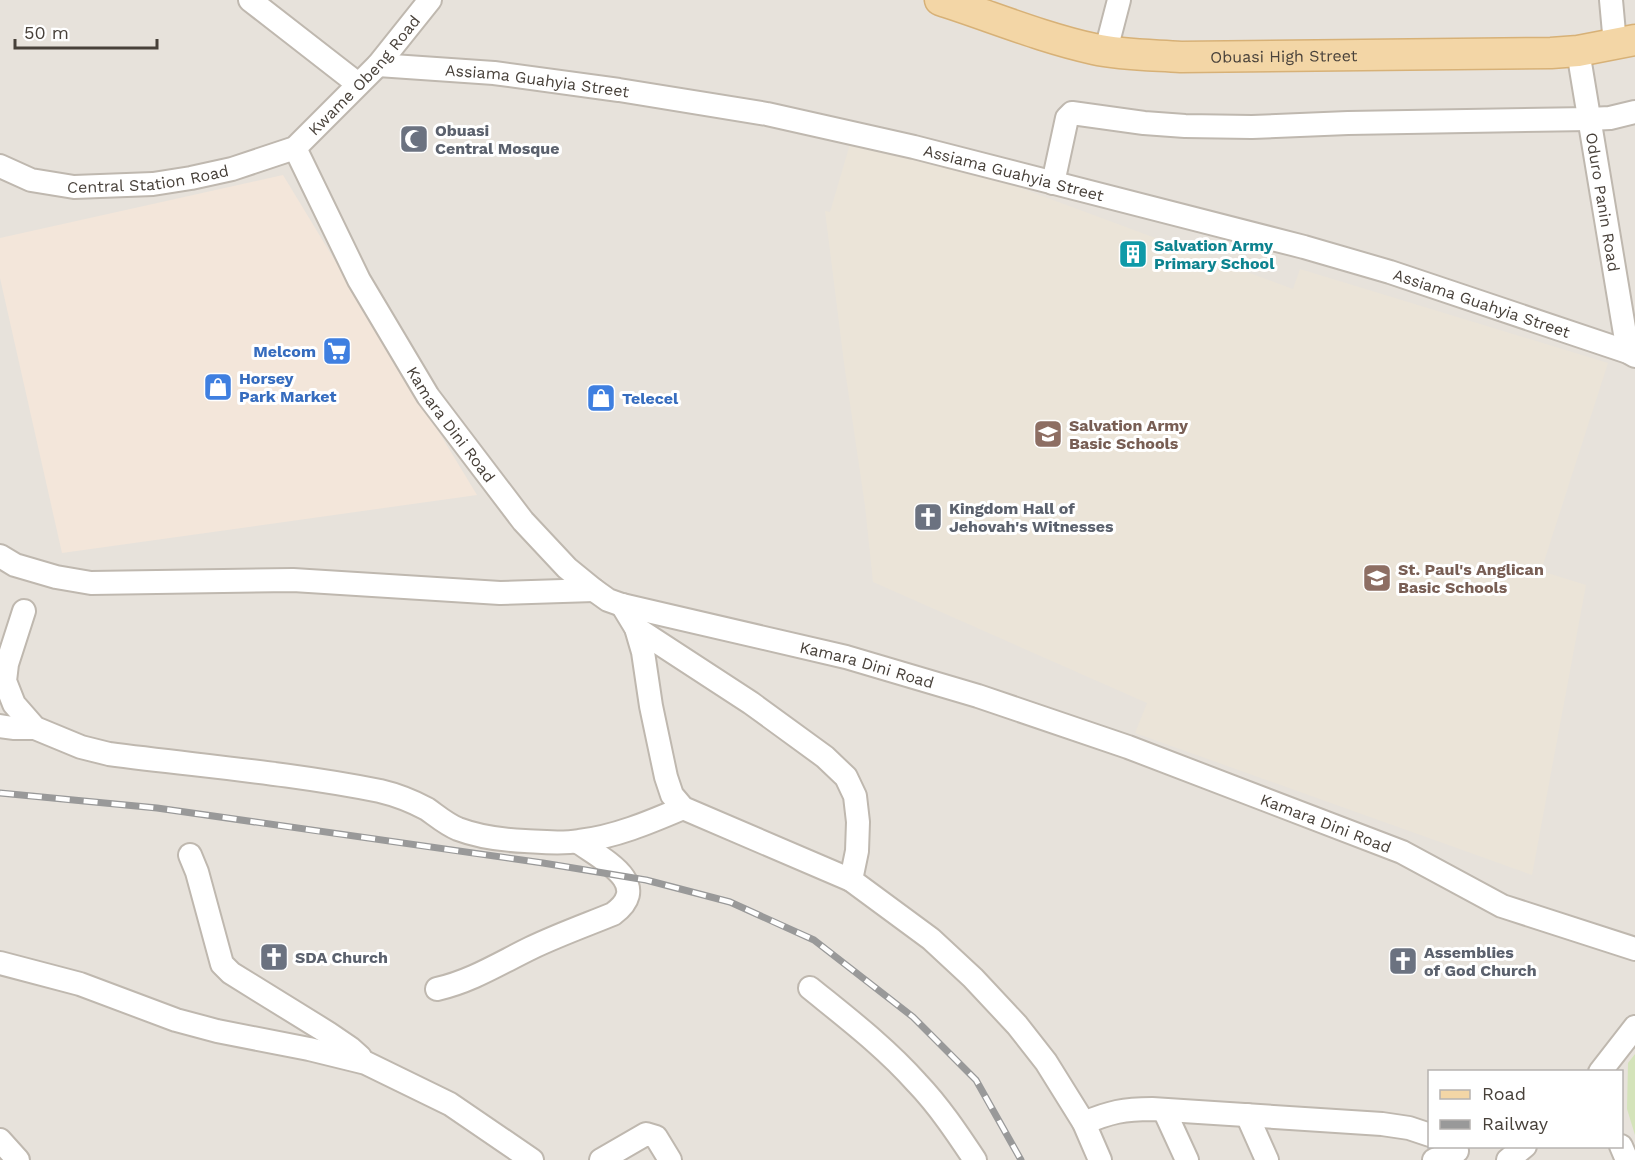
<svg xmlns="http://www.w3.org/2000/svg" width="1635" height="1160" viewBox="0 0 1635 1160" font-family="'Work Sans',sans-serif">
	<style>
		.residential { fill: #e7e2db; fill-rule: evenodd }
		.commercial { fill: #f3e6da }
		.education { fill: #ebe4d8 }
		.green { fill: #d4e3ba }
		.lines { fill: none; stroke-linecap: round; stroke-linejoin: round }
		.minor-casing { stroke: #bfb8af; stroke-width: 26 }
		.major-casing { stroke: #d7b177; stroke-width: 33 }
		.minor { stroke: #fff; stroke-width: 22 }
		.major { stroke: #f3d6a6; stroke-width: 30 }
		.rail-casing { stroke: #999; stroke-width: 7 }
		.rail { stroke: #fff; stroke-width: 4.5; stroke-dasharray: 14; stroke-linecap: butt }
		.labels { text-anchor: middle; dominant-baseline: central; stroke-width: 6; stroke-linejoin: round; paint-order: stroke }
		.street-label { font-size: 16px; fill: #48413a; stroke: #fff }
		.worship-label { font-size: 16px; font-weight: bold; fill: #5b616d; stroke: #fff; text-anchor: start }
		.culture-label { font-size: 16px; font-weight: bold; fill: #0d838f; stroke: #fff; text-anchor: start }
		.shop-label { font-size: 16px; font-weight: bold; fill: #366cbe; stroke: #fff; text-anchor: start }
		.education-label { font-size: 16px; font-weight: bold; fill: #785e54; stroke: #fff; text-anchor: start }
	</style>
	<rect width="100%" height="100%" fill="#f4f1ec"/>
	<path class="residential" d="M 0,0 L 1635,0 L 1635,1160 L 0,1160 ZM 1430,1072 L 1622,1072 L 1622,1146 L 1430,1146 Z"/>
	<path class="commercial" d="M 283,175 L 477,495 L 62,553 L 0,278 L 0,238 Z"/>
	<path class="education" d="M 850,144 L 912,156 L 1015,186 L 1293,289 L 1300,269 L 1608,363 L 1541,571 L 1586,585 L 1532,875 L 1135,733 L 1147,703 L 873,582 L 865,506 L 844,363 L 825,211 L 830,212 Z"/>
	<path class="green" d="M 1635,1054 L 1635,1135 L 1627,1109 L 1628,1063 Z"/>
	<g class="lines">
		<g class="minor-casing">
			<g id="minor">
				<path d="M 250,0 L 358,84"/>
				<path d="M 1611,0 L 1615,44"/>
				<path d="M 1106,50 L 1119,0"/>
				<path id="s1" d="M 1578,51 L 1628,352"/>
				<path id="s2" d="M 378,65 L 494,73 L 619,90 L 767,114 L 914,147 L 1304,247 L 1390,272 L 1628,352 L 1635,356"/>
				<path id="s3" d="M 295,148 L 359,280 L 428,396 L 523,521 L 567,568 L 594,590 L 608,600 L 622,605 L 846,657 L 978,696 L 1128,747 L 1402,852 L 1502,906 L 1635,949"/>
				<path id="s4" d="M 0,166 L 31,180 L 74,187 L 153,184 L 191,178 L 232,169 L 295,148 L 378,65 L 430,0"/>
				<path d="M 1053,183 L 1067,118 L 1072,113 L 1144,123 L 1185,126 L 1252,127 L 1348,123 L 1589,119 L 1610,118 L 1635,112"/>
				<path d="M 0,556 L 15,565 L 56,577 L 91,583 L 293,580 L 500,593 L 594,590"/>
				<path d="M 622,605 L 636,628 L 643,652 L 651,706 L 666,777 L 672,795 L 683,808 L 851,880 L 931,939 L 973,978 L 1017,1025 L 1046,1062 L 1084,1123 L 1100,1160"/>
				<path d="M 24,611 L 7,664 L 5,681 L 14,704 L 35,728 L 81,747 L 109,754 C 200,766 291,773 380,791 C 397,795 412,801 427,809 C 437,816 446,824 458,829 C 479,837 502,840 525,841 C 543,842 561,844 579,841 C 615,837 650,822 683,808"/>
				<path d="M 636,628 L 751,703 L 825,757 L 846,777 L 855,796 L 858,822 L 857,851 L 851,880"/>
				<path d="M 0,726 L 13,728 L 35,728"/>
				<path d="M 190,855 L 197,872 L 222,964 L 231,973 L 328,1033 L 350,1048 L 360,1057"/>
				<path d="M 0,963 L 80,984 L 176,1020 L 217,1031 L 309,1049 L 366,1063 L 450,1104 L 532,1160"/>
				<path d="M 810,988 C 847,1018 885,1047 917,1083 C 939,1106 957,1133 975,1160"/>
				<path d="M 437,989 C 472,981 500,963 531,948 C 558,935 586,925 613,914 C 654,884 602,859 578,842"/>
				<path d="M 1600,1072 L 1635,1027"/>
				<path d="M 1164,1110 L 1187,1160"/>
				<path d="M 1247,1115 L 1267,1160"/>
				<path d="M 1084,1123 C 1110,1112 1124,1109 1152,1109 L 1382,1124 L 1409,1128 L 1430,1135"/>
				<path d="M 0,1140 L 18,1160"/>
				<path d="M 1621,1146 L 1627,1160"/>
				<path d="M 601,1160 L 646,1134 L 656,1137 L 670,1160"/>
				<path d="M 1434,1160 L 1457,1151"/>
				<path d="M 1508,1160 L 1525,1146"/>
			</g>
		</g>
		<g class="major-casing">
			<g id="major">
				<path id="s5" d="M 940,0 C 990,16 1043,38 1094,49 C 1122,55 1152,55 1181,57 L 1551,53 L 1578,51 L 1635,40"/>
			</g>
		</g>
		<use href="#minor" class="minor"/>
		<use href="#major" class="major"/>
		<g class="rail-casing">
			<path id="rail" d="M 0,793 L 157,808 L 543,863 L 646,880 L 730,902 L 814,940 L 913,1017 L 976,1080 L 1021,1160"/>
		</g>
		<use href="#rail" class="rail"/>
	</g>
	<defs>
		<g id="mosque-square" transform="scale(1.5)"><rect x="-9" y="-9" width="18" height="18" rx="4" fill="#6b7280" stroke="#fff"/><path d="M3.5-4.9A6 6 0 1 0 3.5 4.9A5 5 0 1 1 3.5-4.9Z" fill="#fff"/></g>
		<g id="building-square" transform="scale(1.5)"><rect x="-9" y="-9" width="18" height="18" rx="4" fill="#0f9aa8" stroke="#fff"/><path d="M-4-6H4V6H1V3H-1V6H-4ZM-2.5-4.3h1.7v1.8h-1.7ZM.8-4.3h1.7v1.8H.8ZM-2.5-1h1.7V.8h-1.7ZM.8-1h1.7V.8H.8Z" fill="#fff"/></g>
		<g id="supermarket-square" transform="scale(1.5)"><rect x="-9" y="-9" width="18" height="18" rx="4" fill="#3f7fe0" stroke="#fff"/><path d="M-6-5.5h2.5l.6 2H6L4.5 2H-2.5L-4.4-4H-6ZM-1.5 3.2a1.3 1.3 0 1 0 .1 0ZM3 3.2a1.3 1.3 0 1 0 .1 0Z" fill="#fff"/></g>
		<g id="shop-square" transform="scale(1.5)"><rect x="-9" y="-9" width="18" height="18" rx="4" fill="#3f7fe0" stroke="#fff"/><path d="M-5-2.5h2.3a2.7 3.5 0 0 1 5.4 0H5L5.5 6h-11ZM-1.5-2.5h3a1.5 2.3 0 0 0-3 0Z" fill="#fff"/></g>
		<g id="school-square" transform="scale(1.5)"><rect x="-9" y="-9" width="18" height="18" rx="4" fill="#8d6e63" stroke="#fff"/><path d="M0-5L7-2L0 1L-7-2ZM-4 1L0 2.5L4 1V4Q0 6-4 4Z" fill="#fff"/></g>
		<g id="church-square" transform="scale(1.5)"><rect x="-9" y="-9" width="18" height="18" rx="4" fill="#6b7280" stroke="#fff"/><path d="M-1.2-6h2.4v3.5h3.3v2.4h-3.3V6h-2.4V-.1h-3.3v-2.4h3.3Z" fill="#fff"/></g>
	</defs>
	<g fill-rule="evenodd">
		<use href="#mosque-square" x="414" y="139"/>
		<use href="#building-square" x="1133" y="254"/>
		<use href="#supermarket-square" x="337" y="351"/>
		<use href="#shop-square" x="218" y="387"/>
		<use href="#shop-square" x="601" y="398"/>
		<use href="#school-square" x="1048" y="434"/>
		<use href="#church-square" x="928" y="517"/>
		<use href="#school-square" x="1377" y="578"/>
		<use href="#church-square" x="274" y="957"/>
		<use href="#church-square" x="1403" y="961"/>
	</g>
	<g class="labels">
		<g class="street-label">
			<text stroke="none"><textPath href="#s5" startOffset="352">Obuasi High Street</textPath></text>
			<text stroke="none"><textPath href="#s4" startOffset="404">Kwame Obeng Road</textPath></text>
			<text stroke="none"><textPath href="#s2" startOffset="160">Assiama Guahyia Street</textPath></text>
			<text stroke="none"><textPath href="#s2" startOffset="646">Assiama Guahyia Street</textPath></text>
			<text stroke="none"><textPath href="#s4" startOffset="152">Central Station Road</textPath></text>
			<text stroke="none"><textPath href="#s1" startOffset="153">Oduro Panin Road</textPath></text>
			<text stroke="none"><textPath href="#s2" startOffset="1132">Assiama Guahyia Street</textPath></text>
			<text stroke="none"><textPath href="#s3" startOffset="318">Kamara Dini Road</textPath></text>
			<text stroke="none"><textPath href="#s3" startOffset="822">Kamara Dini Road</textPath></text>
			<text stroke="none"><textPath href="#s3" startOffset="1308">Kamara Dini Road</textPath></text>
		</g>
		<g class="worship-label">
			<text x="435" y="130">Obuasi<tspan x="435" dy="18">Central Mosque</tspan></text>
			<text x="949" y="508">Kingdom Hall of<tspan x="949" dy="18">Jehovah's Witnesses</tspan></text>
			<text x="1424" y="952">Assemblies<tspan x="1424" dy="18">of God Church</tspan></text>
			<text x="295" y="957">SDA Church</text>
		</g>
		<g class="culture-label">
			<text x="1154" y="245">Salvation Army<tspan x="1154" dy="18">Primary School</tspan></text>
		</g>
		<g class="shop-label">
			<text x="316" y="351" text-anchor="end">Melcom</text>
			<text x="239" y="378">Horsey<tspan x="239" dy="18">Park Market</tspan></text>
			<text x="622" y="398">Telecel</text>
		</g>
		<g class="education-label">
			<text x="1069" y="425">Salvation Army<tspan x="1069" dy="18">Basic Schools</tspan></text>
			<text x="1398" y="569">St. Paul's Anglican<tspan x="1398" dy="18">Basic Schools</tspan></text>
		</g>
	</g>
	<rect x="1428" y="1070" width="195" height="78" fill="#ffffff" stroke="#b6b3b0" stroke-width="1.5"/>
	<rect x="1440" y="1090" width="30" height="9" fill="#f3d6a6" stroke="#b6b3b0" stroke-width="1.5"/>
	<text x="1482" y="1100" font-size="18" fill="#48413a">Road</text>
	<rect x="1440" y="1120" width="30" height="9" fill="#999999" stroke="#b6b3b0" stroke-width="1.5"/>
	<text x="1482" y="1130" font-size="18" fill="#48413a">Railway</text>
	<path d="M15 39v9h142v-9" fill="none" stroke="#48413a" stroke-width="3"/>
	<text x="24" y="39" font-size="18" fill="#48413a" stroke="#ffffff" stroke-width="4.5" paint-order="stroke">50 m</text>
</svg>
